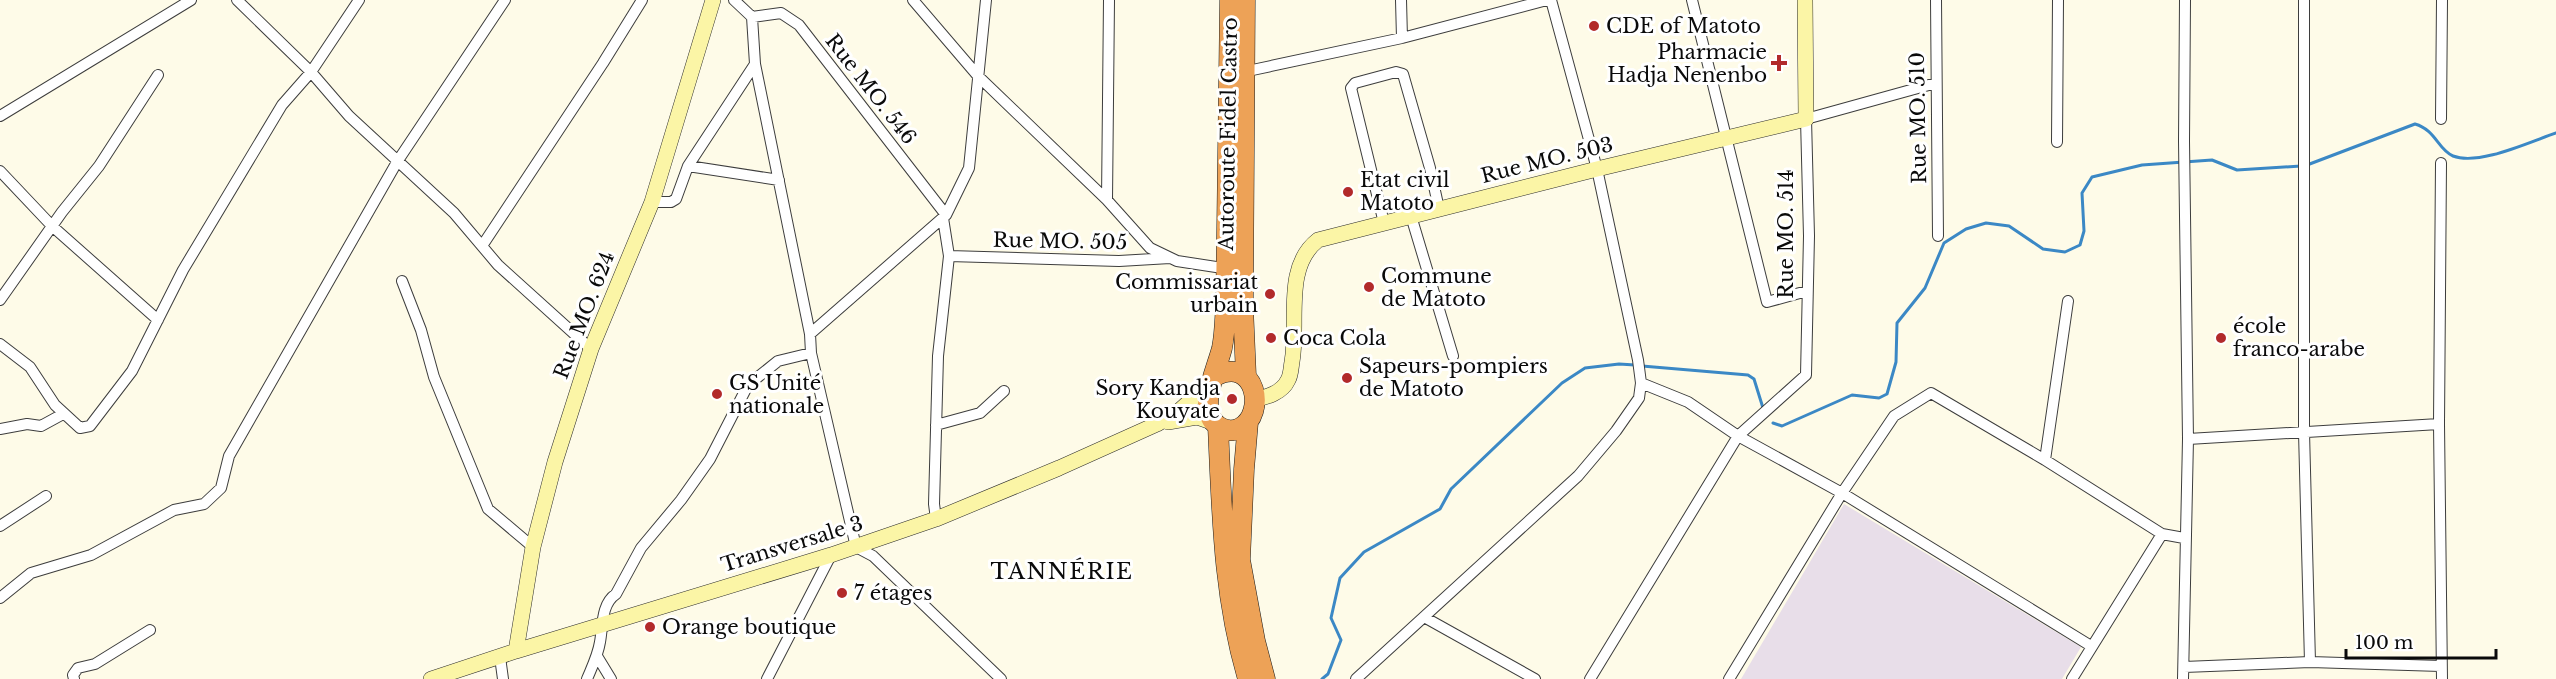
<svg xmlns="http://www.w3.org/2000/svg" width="2556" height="679" viewBox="0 0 2556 679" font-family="'Libre Baskerville',serif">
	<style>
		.industrial { fill: #e8dee9 }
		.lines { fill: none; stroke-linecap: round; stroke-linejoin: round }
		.stream { stroke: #3b88c5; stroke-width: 3 }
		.street-casing { stroke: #3d3d3d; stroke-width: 12 }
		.secondary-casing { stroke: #2c2c2c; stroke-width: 16 }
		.highway-casing { stroke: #1b1b1b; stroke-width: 21 }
		.street { stroke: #fff; stroke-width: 10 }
		.secondary { stroke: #fbf5a6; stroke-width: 15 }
		.highway { stroke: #eda257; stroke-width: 20 }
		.poi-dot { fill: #b22a2b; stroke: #fff; stroke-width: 2 }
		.labels { text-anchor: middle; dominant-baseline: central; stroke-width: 6; stroke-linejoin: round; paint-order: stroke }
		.poi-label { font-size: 20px; fill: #0a0a0a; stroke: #fff; text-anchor: start }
		.street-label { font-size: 20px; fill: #0a0a0a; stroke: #fff }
		.quarter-label { font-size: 22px; letter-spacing: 1.5px; fill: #0a0a0a; stroke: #fff }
	</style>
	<rect width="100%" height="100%" fill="#fefbe8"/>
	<path class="industrial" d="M 1844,504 L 2081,647 L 2062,679 L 1741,679 Z"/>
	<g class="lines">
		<path class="stream" d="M 2307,165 L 2415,124 C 2436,130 2438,150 2453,156 C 2479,166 2529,142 2556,133
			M 1642,366 L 1748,375 L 1754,379 L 1763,408
			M 1773,423 L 1782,426 L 1852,395 L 1879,398 L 1887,394 L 1896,362 L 1897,323 L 1925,288 L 1944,243 L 1966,229 L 1986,223 L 2009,226 L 2043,249 L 2065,252 L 2080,245 L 2084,231 L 2082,193 L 2092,177 L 2142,165 L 2212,160 L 2237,170 L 2301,166
			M 1322,679 L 1328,674 L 1341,640 L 1331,618 L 1340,578 L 1364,552 L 1440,509 L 1451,489 L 1562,383 L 1585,368 L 1619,364 L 1635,365"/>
		<g class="street-casing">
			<path id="street" d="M 237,0 L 311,72 L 349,116 L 454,213 L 498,265 L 591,349
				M 734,0 L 752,17 L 755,64 L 810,334 L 811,353 L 856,547 L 873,556 L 1001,679
				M 913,0 L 978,76 L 1107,200 L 1150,248 L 1177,261 L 1229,269
				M 1401,0 L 1402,38
				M 1692,0 L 1767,302 L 1807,291
				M 1936,0 L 1938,236
				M 2304,0 L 2304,432 L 2310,662
				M 752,17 L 781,13 L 799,25 L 946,215
				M 1243,72 L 1402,38 L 1547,0
				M 0,116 L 191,0
				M 2441,119 L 2442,0
				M 2057,142 L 2058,0
				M 2441,163 L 2439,424 L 2442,679
				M 688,166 L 779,180
				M 0,171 L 52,226 L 158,320
				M 1107,200 L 1109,0
				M 652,202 L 671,202 L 676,199 L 688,166 L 755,64
				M 1411,216 L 1453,356
				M 1384,223 L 1351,88 L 1355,83 L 1396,72 L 1403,74 L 1430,168 L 1439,209
				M 482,246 L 603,63 L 642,0
				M 949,256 L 1119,261 L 1170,258
				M 402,281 L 421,330 L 434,377 L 488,509 L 533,547
				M 0,300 L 62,212 L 99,166 L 158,75
				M 810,334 L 946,215 L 969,168 L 986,0
				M 0,344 L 30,367 L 55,405 L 80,428 L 90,426 L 132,371 L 183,270 L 282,105 L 311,72 L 359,0
				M 1641,383 L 1688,402 L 1738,436 L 1842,493 L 2091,646
				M 936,425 L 980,413 L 1004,391
				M 0,429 L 27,424 L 41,426 L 63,414
				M 2188,439 L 2439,424
				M 2045,460 L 2068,301
				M 936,519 L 934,504 L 938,356 L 949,256 L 943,218
				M 0,526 L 46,496
				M 0,598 L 31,573 L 91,555 L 174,510 L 204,504 L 221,488 L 229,456 L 397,162 L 505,0
				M 1424,617 L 1535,679
				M 597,656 L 611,679
				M 500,657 L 503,679
				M 2184,667 L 2310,662 L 2441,666
				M 74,679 L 73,675 L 78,668 L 95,664 L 150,630
				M 587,679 C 592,667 598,655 600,642 C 603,626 601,604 616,594 L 641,548 L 681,500 L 710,459 L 748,385 L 778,361 L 811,353
				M 767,679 L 831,555
				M 1356,679 L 1578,476 L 1616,431 L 1639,398 L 1641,383 L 1638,360 L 1597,169 L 1551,0
				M 1590,679 L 1738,436 L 1806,375 L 1809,236 L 1806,119 L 1936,83
				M 1729,679 L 1842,493 L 1894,416 L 1931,393 L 2045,460 L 2162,534
				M 2072,679 L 2162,534 L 2184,538
				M 2183,679 L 2188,439 L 2184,141 L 2185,0"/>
		</g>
		<g class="secondary-casing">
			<path id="secondary" d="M 1253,400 C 1267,397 1282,393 1288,380 C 1291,375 1291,367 1292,362 C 1299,323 1283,267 1318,240 L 1597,169 L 1806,119 L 1805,0
				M 1168,422 L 1197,417 L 1214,423
				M 516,651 L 533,547 L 555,462 L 591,349 L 652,202 L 713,0
				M 431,679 L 516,651 L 831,555 L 936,519 L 1059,468 L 1157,424 L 1179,411 L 1210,383"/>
		</g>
		<g class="highway-casing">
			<path id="highway" d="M 1245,0 L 1243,307 L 1246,376
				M 1215,376 C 1256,355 1267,414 1240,428 C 1232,432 1225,431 1218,426 C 1196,410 1217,369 1222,348 C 1225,333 1225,317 1226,302 L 1230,0
				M 1248,422 L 1244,469 L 1240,560 L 1255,641 L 1265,679
				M 1218,426 C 1222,512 1223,595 1248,679"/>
		</g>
		<use href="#street" class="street"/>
		<use href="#secondary" class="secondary"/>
		<use href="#highway" class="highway"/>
	</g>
	<g class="poi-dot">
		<circle cx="1594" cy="26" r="6"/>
		<path d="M1776 54h6v6h6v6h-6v6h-6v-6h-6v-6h6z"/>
		<circle cx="1348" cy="192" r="6"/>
		<circle cx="1369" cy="287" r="6"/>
		<circle cx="1270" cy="294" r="6"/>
		<circle cx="1271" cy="338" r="6"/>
		<circle cx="2221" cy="338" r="6"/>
		<circle cx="1347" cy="378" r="6"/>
		<circle cx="717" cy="394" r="6"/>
		<circle cx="1232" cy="399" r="6"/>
		<circle cx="842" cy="593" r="6"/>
		<circle cx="650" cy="627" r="6"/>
	</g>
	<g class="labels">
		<g class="poi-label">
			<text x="1606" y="26">CDE of Matoto</text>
			<text x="1767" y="52" text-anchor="end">Pharmacie<tspan x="1767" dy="23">Hadja Nenenbo</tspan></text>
			<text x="1360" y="180">Etat civil<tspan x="1360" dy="23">Matoto</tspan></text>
			<text x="1381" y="276">Commune<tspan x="1381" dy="23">de Matoto</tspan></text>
			<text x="1258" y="282" text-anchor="end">Commissariat<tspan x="1258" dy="23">urbain</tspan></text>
			<text x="2233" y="326">école<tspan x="2233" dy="23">franco-arabe</tspan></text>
			<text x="1283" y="338">Coca Cola</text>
			<text x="1359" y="366">Sapeurs-pompiers<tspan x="1359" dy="23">de Matoto</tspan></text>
			<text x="729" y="383">GS Unité<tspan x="729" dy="23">nationale</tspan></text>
			<text x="1220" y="388" text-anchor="end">Sory Kandja<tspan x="1220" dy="23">Kouyate</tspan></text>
			<text x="854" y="593">7 étages</text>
			<text x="662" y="627">Orange boutique</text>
		</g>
		<g class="street-label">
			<text transform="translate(871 89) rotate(52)">Rue MO. 546</text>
			<text transform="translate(1918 118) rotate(-91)">Rue MO. 510</text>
			<text transform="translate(1228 134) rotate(-89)">Autoroute Fidel Castro</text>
			<text transform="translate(1547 160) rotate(-14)">Rue MO. 503</text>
			<text transform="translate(1786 234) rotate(-90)">Rue MO. 514</text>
			<text transform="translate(1060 241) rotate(1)">Rue MO. 505</text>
			<text transform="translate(584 315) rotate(-69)">Rue MO. 624</text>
			<text transform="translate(792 544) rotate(-17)">Transversale 3</text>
		</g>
		<g class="quarter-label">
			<text x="1062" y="571">TANNÉRIE</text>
		</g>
	</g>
	<path d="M2346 649v9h150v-9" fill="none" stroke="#0a0a0a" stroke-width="3"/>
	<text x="2355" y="649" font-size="18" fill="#0a0a0a" stroke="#ffffff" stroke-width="4.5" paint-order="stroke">100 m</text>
</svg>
